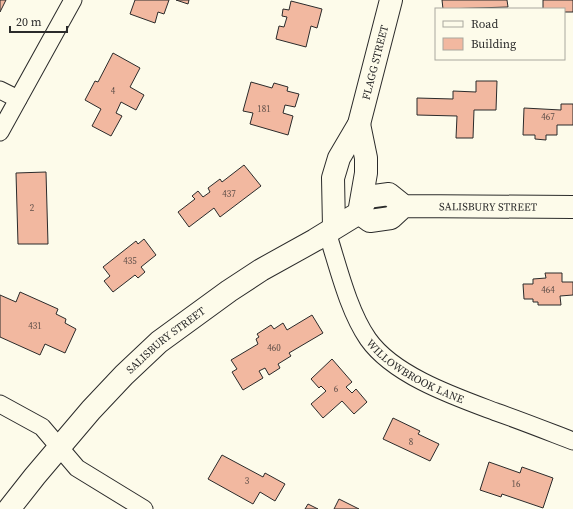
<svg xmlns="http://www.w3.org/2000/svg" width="573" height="509" viewBox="0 0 573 509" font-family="'Source Serif 4',serif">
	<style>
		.building { fill: #f2b8a0; stroke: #2b2b2b }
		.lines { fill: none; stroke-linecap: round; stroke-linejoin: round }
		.street-casing { stroke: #2b2b2b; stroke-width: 19 }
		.secondary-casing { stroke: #2b2b2b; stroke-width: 24 }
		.street { stroke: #fdfbea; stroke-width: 17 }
		.secondary { stroke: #fdfbea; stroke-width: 22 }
		.labels { text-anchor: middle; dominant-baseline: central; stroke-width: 3; stroke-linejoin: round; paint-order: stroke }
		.number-label { font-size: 9px; fill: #5d4e48 }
		.street-label { font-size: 11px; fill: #2b2b2b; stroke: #fdfbea }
	</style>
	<rect width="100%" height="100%" fill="#fdfbea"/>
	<path class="building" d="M 0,0 L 6,0 L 0,12 Z
		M 135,0 L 169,0 L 164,14 L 158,12 L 155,23 L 130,14 Z
		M 176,0 L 189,0 L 188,4 Z
		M 442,0 L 507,0 L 508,7 L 443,9 Z
		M 543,0 L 573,0 L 573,12 L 564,12 L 564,9 L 543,9 Z
		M 291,1 L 322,9 L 317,28 L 311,26 L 306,47 L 276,39 L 279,26 L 284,27 L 287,17 L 282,16 L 283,9 L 289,10 Z
		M 113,53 L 140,68 L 130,87 L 144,95 L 136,110 L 121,102 L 116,113 L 122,116 L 111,136 L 92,126 L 101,109 L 85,100 L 95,81 L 98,82 Z
		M 476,81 L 497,81 L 496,110 L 474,110 L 473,138 L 456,138 L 457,116 L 417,115 L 417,98 L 453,99 L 453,91 L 476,92 Z
		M 251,82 L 272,88 L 274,83 L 288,87 L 287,91 L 299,94 L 295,107 L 285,105 L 283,113 L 293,116 L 288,135 L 250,124 L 253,113 L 243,111 Z
		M 561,104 L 573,104 L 573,125 L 557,125 L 557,135 L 546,135 L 546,140 L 535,139 L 535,135 L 523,135 L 524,108 L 561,110 Z
		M 244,165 L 261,186 L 220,217 L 214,208 L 189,227 L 178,212 L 195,199 L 192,196 L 198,191 L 203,197 L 210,192 L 208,188 L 220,179 L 222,182 Z
		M 46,172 L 48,244 L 18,244 L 16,173 Z
		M 144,239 L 156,255 L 141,267 L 145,272 L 138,278 L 135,275 L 113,292 L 104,281 L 110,276 L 103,267 L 136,241 L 138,244 Z
		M 545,273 L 562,273 L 562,282 L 573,282 L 573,295 L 560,296 L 561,305 L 538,305 L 538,302 L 533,302 L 533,299 L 524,299 L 523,284 L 533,284 L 533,279 L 546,278 Z
		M 20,292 L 58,309 L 56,314 L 66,319 L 65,323 L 76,329 L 65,353 L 45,344 L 40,355 L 0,337 L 0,295 L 16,302 Z
		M 312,315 L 323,333 L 289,353 L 291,356 L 278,364 L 280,368 L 269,375 L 265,368 L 259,371 L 263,378 L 243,390 L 232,372 L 237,369 L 231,360 L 258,344 L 256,339 L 259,337 L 257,334 L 271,325 L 274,329 L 283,323 L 287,330 Z
		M 332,359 L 352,382 L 346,387 L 352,393 L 356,389 L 367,402 L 354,414 L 342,401 L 323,418 L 311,404 L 326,391 L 321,386 L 319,388 L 311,379 Z
		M 393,418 L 420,431 L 418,434 L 439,444 L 430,461 L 383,439 Z
		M 222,455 L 263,477 L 265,473 L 285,484 L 275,501 L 260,492 L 253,504 L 208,479 Z
		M 489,462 L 520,473 L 522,467 L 553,478 L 543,508 L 502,494 L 501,497 L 480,490 Z
		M 339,499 L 359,509 L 334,509 Z
		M 308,504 L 318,509 L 305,509 Z"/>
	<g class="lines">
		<g class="street-casing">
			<g id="street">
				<path d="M 0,90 L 18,99"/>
				<path d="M 0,132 L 73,0"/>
				<path id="s1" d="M 327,232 C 338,266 348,310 368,339 C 394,376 456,397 496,412 C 522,421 547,431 573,441"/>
				<path d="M 0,404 L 42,427 L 77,468 L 144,509"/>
			</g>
		</g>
		<g class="secondary-casing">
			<g id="secondary">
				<path id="s2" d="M 404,206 L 391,218 L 370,221 L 359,213 L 367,197 L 389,194 L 404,206 L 573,207"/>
				<path id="s3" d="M 334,227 L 333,178 L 339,158 L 359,124 L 391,0"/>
				<path id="s4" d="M 9,509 L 35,476 L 91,410 L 124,375 L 159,342 L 229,291 L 261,270 L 315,240 L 359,213 L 366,173 L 366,158 L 359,124"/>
			</g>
		</g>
		<use href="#street" class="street"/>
		<use href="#secondary" class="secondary"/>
	</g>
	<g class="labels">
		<g class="number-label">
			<text x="113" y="91">4</text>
			<text x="264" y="109">181</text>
			<text x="548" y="117">467</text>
			<text x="229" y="194">437</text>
			<text x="32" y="208">2</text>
			<text x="130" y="261">435</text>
			<text x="548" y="290">464</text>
			<text x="35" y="326">431</text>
			<text x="274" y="348">460</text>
			<text x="336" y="389">6</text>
			<text x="411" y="442">8</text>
			<text x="247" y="481">3</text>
			<text x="516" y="484">16</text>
		</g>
		<g class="street-label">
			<text stroke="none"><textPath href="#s3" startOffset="173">FLAGG STREET</textPath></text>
			<text stroke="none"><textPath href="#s2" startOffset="196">SALISBURY STREET</textPath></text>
			<text stroke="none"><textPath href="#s4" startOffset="231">SALISBURY STREET</textPath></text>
			<text stroke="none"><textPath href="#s1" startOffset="173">WILLOWBROOK LANE</textPath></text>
		</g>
	</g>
	<rect x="435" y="8" width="130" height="52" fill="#fdfbea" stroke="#a9a89e"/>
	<rect x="443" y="21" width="20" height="6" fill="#fdfbea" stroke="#a9a89e"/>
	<text x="471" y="28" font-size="12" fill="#2b2b2b">Road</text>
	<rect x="443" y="38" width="20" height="12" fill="#f2b8a0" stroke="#a9a89e"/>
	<text x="471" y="48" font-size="12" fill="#2b2b2b">Building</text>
	<path d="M10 26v6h57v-6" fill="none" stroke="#2b2b2b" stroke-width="2"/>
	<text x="16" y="26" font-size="12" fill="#2b2b2b" stroke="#fdfbea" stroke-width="3" paint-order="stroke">20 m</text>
</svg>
